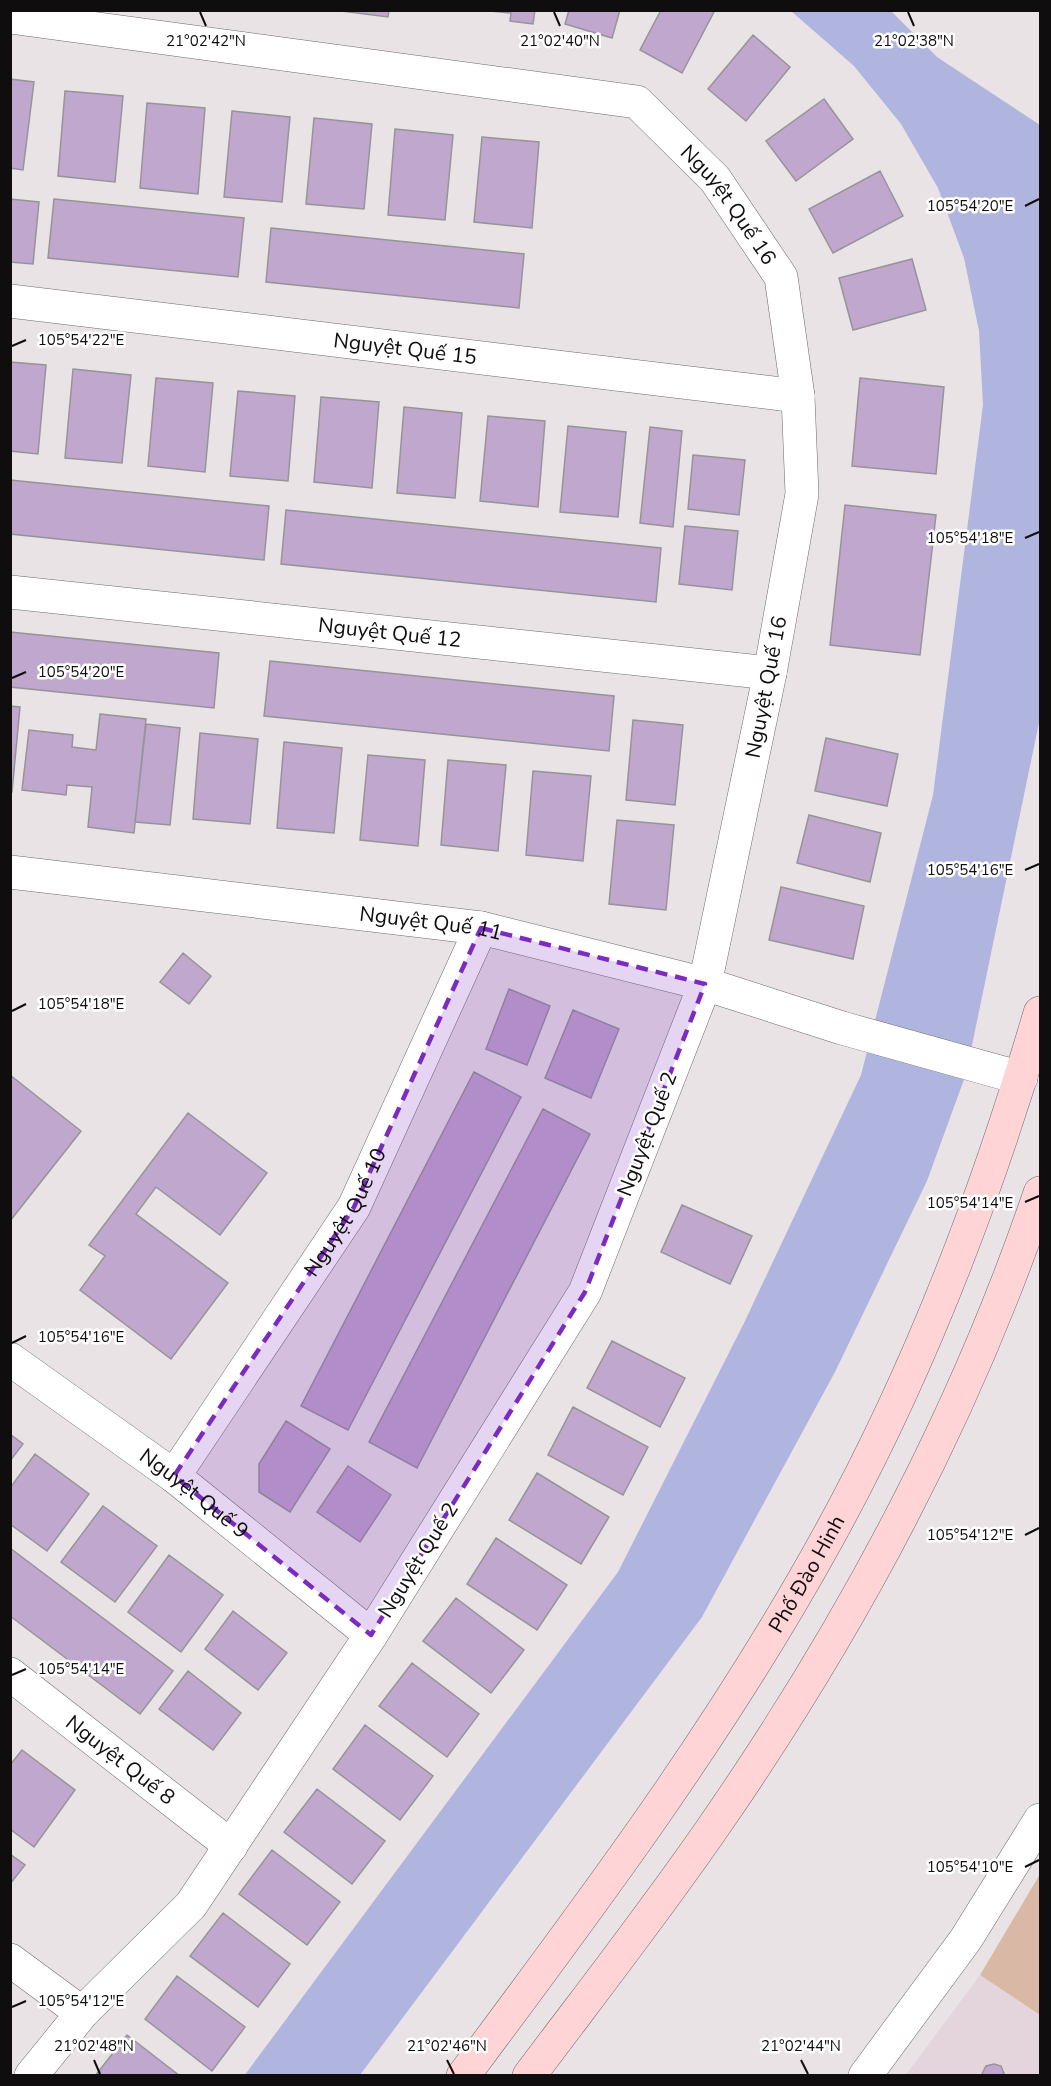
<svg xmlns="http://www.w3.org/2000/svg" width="1051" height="2086" viewBox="0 0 1051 2086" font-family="'Nunito Sans',sans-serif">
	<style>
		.built { fill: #e4d5dd }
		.green { fill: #d9b9a6 }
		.water { fill: #afb5de }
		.building { fill: #bfa7cd; stroke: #979499; stroke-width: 1.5 }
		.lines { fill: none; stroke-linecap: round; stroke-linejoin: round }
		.street-casing { stroke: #6e696c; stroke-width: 34 }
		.secondary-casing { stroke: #6e696c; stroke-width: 34 }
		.street { stroke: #fff; stroke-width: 33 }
		.secondary { stroke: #fed4d6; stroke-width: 33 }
		.marked { fill: #7b2cbf; fill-opacity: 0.2; stroke: #7b2cbf; stroke-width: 4.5; stroke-dasharray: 12 8; stroke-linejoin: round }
		.ticks { fill: none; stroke: #0f0d0e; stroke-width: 2 }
		.labels { text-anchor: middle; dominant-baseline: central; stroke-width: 5; stroke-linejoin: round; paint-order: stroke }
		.street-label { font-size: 21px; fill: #0f0d0e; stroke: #fff }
		.ticks-label { font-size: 15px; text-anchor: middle; fill: #0f0d0e; stroke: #fff; stroke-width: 5; stroke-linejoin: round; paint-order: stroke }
	</style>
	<rect width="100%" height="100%" fill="#eae3e6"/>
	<path class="built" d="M 980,1975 L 1040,2015 L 1040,2075 L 905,2076 Z"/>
	<path class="green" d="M 1040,1874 L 1040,2015 L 980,1975 Z"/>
	<path class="water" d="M 791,11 L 891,11 L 937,57 L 1040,125 L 1040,718 L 966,1074 L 927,1181 L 835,1372 L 702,1617 L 360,2075 L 244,2076 L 618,1572 L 744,1323 L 861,1075 L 933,795 L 983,405 L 979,331 L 964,258 L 938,188 L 901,124 L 854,66 Z"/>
	<path class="building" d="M 333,10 L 389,10 L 388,17 Z
		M 480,10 L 535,10 L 533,24 L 510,21 L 511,13 Z
		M 569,10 L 620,10 L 612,38 L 565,24 Z
		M 661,10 L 715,10 L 682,73 L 640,50 Z
		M 753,35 L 790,67 L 746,121 L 708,89 Z
		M 10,79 L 34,82 L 23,170 L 10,168 Z
		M 65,91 L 123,96 L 115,182 L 58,176 Z
		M 824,99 L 853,139 L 796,181 L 766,141 Z
		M 147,103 L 205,108 L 198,194 L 140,188 Z
		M 232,111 L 290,117 L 282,202 L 224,197 Z
		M 314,118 L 372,124 L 364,209 L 306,204 Z
		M 395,129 L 453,135 L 445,220 L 388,215 Z
		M 482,137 L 539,142 L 532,228 L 474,222 Z
		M 880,171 L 903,216 L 833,253 L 809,209 Z
		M 10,199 L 39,202 L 33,264 L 10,262 Z
		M 54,199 L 244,218 L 238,277 L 48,258 Z
		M 271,228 L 524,254 L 519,308 L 266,282 Z
		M 912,259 L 926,310 L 853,330 L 839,278 Z
		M 10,362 L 46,365 L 38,454 L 10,451 Z
		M 73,369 L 131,375 L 122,463 L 65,458 Z
		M 156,378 L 213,383 L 205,472 L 148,466 Z
		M 860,378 L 944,387 L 936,474 L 852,466 Z
		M 238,391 L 295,396 L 288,481 L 230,476 Z
		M 321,397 L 379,402 L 372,488 L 314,482 Z
		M 404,407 L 462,413 L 455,498 L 397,493 Z
		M 488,416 L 545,421 L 538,507 L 480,501 Z
		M 568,426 L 626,432 L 618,517 L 560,512 Z
		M 650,427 L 682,431 L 673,527 L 640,523 Z
		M 693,455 L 745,460 L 739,515 L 688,509 Z
		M 10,480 L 269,506 L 264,560 L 10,534 Z
		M 845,505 L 936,515 L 920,655 L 830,645 Z
		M 286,510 L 661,548 L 656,602 L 281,564 Z
		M 685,526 L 738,531 L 732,590 L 679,584 Z
		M 10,632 L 219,653 L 214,708 L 10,687 Z
		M 270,661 L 614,696 L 609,751 L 264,716 Z
		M 10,706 L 20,707 L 12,792 L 10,792 Z
		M 100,714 L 146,719 L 134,833 L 88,827 L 92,787 L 67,785 L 66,795 L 22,790 L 29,730 L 73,735 L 72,747 L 96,750 Z
		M 633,720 L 683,725 L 675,805 L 626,800 Z
		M 146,724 L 180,728 L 170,825 L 135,822 Z
		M 200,733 L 258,739 L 250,824 L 193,819 Z
		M 826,738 L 898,754 L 887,806 L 815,791 Z
		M 284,742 L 342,748 L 334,833 L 277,828 Z
		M 368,755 L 425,760 L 418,846 L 360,840 Z
		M 448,760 L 506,765 L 498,851 L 441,845 Z
		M 533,771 L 591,776 L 583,861 L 526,855 Z
		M 809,815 L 881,833 L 870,882 L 797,863 Z
		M 617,820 L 674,825 L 666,910 L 609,904 Z
		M 781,887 L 864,906 L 853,959 L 769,940 Z
		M 183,953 L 211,976 L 189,1004 L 160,982 Z
		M 509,989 L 550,1006 L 527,1065 L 486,1049 Z
		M 573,1010 L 619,1029 L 591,1098 L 545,1078 Z
		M 474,1072 L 521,1097 L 348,1430 L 301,1406 Z
		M 10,1075 L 81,1131 L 10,1221 Z
		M 543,1109 L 590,1134 L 417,1468 L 369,1442 Z
		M 188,1113 L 267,1173 L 220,1235 L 156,1187 L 136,1214 L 228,1283 L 171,1359 L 80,1290 L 105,1256 L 89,1245 Z
		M 682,1205 L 752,1236 L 730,1284 L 661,1252 Z
		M 612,1341 L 685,1378 L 660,1427 L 587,1388 Z
		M 573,1407 L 648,1447 L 623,1495 L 548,1455 Z
		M 286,1421 L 330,1449 L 290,1512 L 259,1492 L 259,1464 Z
		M 10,1434 L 23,1444 L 10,1461 Z
		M 35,1454 L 89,1494 L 47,1551 L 10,1524 L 10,1488 Z
		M 348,1466 L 391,1495 L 360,1542 L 317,1512 Z
		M 537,1473 L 609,1517 L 581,1564 L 509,1520 Z
		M 103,1506 L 157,1546 L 115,1602 L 61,1562 Z
		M 496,1538 L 567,1585 L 537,1630 L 467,1584 Z
		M 10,1548 L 173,1671 L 140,1714 L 10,1616 Z
		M 169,1555 L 223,1595 L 181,1652 L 128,1612 Z
		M 456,1598 L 524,1650 L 491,1693 L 423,1641 Z
		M 233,1611 L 287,1653 L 258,1690 L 205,1649 Z
		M 412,1663 L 479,1714 L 447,1757 L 379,1706 Z
		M 188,1671 L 241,1713 L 213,1750 L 159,1709 Z
		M 365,1725 L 433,1776 L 400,1820 L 333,1769 Z
		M 22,1750 L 75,1790 L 34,1847 L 10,1829 L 10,1765 Z
		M 317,1789 L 385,1841 L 352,1884 L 284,1832 Z
		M 272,1850 L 340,1902 L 307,1945 L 239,1894 Z
		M 10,1854 L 25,1865 L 10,1884 Z
		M 223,1913 L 290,1964 L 258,2007 L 190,1956 Z
		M 177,1976 L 245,2027 L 212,2071 L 145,2019 Z
		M 127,2035 L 180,2076 L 95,2076 Z
		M 994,2064 L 1001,2066 L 1005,2076 L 981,2076 L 986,2066 Z"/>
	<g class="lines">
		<g class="street-casing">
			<g id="street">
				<path id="s1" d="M 10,17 L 637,102 L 715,179 L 781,277 L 798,396 L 802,494 L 770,673 L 705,984 L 585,1292 L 371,1635 L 191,1905 L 82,2013 L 31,2076"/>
				<path id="s2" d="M 10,301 L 798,396"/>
				<path id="s3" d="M 10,592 L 770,673"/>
				<path id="s4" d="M 10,872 L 481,928 L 705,984 L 842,1028 L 1021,1078"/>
				<path id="s5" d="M 10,1359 L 174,1476 L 371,1635"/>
				<path id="s6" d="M 174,1476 L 354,1207 L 481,928"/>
				<path id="s7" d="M 10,1674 L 231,1846"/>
				<path d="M 10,1960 L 82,2013"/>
				<path d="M 865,2076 L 966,1939 L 1040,1820"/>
			</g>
		</g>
		<g class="secondary-casing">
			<g id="secondary">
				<path id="s8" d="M 463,2076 C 593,1902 722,1730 827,1539 C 919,1373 987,1195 1040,1013"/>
				<path d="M 529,2076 C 592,1992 657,1909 716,1823 C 850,1629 964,1417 1040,1193"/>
			</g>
		</g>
		<use href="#street" class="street"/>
		<use href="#secondary" class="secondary"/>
	</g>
	<path class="marked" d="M 481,928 L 705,984 L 585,1292 L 371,1635 L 174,1476 L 354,1207 Z"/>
	<path class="ticks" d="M 200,12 L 206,26M 554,12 L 560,26M 908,12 L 914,26M 1025,206 L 1039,199M 12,346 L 26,340M 1025,538 L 1039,532M 12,678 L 26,672M 1025,870 L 1039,864M 12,1011 L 26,1004M 1025,1202 L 1039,1196M 12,1343 L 26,1336M 1025,1535 L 1039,1528M 12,1675 L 26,1669M 1025,1867 L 1039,1860M 12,2007 L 26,2001M 94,2060 L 100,2074M 447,2060 L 454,2074M 801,2060 L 808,2074"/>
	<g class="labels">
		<g class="street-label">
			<text stroke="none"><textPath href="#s1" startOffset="771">Nguyệt Quế 16</textPath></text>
			<text stroke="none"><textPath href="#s2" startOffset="398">Nguyệt Quế 15</textPath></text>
			<text stroke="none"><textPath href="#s3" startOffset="382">Nguyệt Quế 12</textPath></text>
			<text transform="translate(766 687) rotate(-79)">Nguyệt Quế 16</text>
			<text stroke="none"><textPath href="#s4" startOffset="424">Nguyệt Quế 11</textPath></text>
			<text transform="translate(647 1134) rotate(-69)">Nguyệt Quế 2</text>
			<text stroke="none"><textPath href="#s6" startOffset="315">Nguyệt Quế 10</textPath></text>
			<text stroke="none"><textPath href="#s5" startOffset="228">Nguyệt Quế 9</textPath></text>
			<text transform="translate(418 1560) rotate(-58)">Nguyệt Quế 2</text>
			<text stroke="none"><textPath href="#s8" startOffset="609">Phố Đào Hinh</textPath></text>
			<text stroke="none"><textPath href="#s7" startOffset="140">Nguyệt Quế 8</textPath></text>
		</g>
	</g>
	<g class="ticks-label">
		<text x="560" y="46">21°02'40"N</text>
		<text x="914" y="46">21°02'38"N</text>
		<text x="206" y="46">21°02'42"N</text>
		<text x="970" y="211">105°54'20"E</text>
		<text x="81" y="345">105°54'22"E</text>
		<text x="970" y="543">105°54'18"E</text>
		<text x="81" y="677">105°54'20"E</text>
		<text x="970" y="875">105°54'16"E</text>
		<text x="81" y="1009">105°54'18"E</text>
		<text x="970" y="1208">105°54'14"E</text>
		<text x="81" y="1342">105°54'16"E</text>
		<text x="970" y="1540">105°54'12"E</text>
		<text x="81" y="1674">105°54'14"E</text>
		<text x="970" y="1872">105°54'10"E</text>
		<text x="81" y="2006">105°54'12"E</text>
		<text x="94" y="2051">21°02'48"N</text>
		<text x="447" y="2051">21°02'46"N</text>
		<text x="801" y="2051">21°02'44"N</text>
	</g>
	<rect width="1051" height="2086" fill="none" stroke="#0f0d0e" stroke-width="24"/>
</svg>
